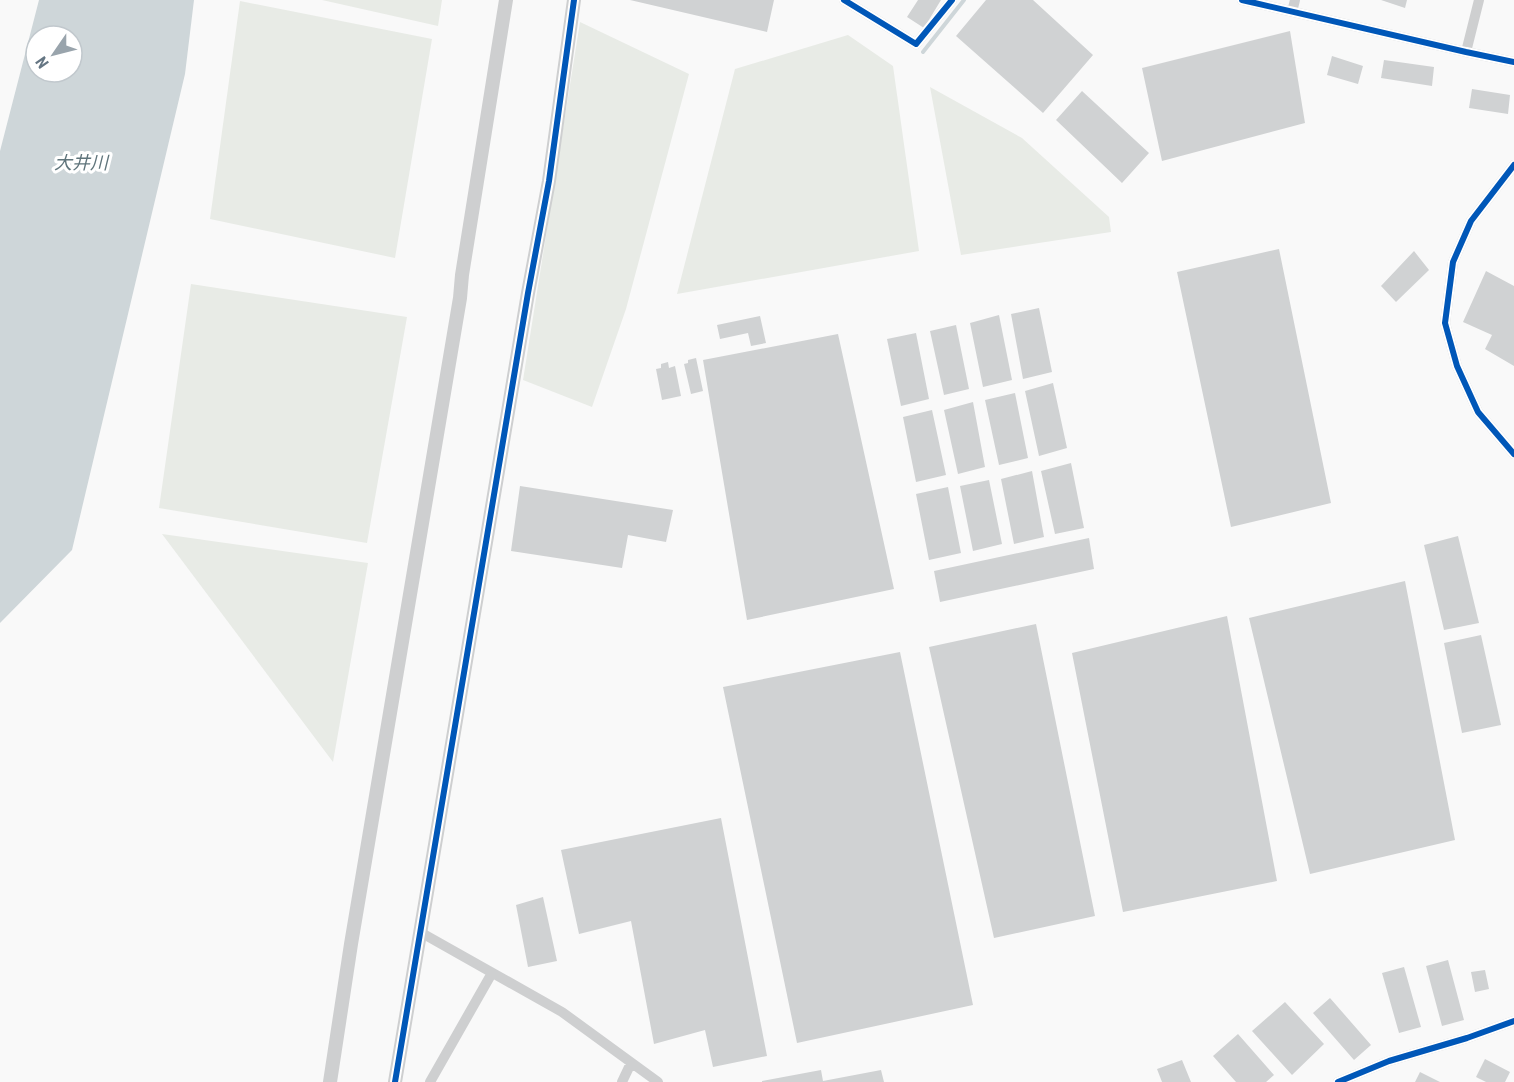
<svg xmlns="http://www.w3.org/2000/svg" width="1514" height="1082" viewBox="0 0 1514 1082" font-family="'Roboto Condensed','Noto Sans JP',sans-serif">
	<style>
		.green { fill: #e8ebe6 }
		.water { fill: #ced6d9; fill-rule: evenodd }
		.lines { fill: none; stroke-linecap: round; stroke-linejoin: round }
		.stream { stroke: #ced6d9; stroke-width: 4 }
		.building { fill: #d0d2d3 }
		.minor { stroke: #cecfd0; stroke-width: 10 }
		.tertiary { stroke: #cecfd0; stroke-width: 14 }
		.cycleway-casing { stroke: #fff; stroke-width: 10 }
		.cycleway { stroke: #0057b8; stroke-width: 6 }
		.labels { text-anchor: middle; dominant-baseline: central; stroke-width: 6; stroke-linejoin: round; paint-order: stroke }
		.water-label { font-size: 18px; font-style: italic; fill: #60757c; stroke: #fff }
	</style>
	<rect width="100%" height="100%" fill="#f9f9f9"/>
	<path class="green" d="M 322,0 L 442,0 L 438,26 Z
		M 240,1 L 432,39 L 395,258 L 210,219 Z
		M 580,22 L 689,74 L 626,309 L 592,407 L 523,380 Z
		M 848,35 L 893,66 L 919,251 L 677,294 L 735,69 Z
		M 930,87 L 1022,138 L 1109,217 L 1111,232 L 961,255 Z
		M 191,284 L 407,317 L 367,543 L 159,508 Z
		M 162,534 L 368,563 L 333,762 Z"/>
	<path class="water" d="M 39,0 L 194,0 L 185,74 L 72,550 L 0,623 L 0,151 ZM 36,36 L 72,36 L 72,72 L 36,72 Z"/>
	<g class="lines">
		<path class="stream" d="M 923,52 L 964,0"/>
	</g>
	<path class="building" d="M 630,0 L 774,0 L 767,32 Z
		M 918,0 L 941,0 L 924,28 L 907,17 Z
		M 986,0 L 1033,0 L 1093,55 L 1043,113 L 956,36 Z
		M 1381,0 L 1407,0 L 1405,8 Z
		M 1290,31 L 1305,123 L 1162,161 L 1142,68 Z
		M 1332,56 L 1363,66 L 1358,84 L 1327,75 Z
		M 1384,60 L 1434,67 L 1432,86 L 1381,78 Z
		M 1472,89 L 1510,95 L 1508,114 L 1469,108 Z
		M 1082,91 L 1149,153 L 1122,183 L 1056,120 Z
		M 1279,249 L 1331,503 L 1231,527 L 1177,272 Z
		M 1414,251 L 1429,270 L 1396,302 L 1381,286 Z
		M 1486,271 L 1514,286 L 1514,366 L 1485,349 L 1492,335 L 1463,322 Z
		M 1039,308 L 1052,372 L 1023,379 L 1011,314 Z
		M 999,315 L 1012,380 L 983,387 L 970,323 Z
		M 760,316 L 766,343 L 751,346 L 748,333 L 720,339 L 717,325 Z
		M 956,325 L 969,389 L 944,395 L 930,331 Z
		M 916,333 L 929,399 L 901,406 L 887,339 Z
		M 838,334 L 894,589 L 747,620 L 703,360 Z
		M 696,358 L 703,391 L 691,394 L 684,364 L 688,363 L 688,360 Z
		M 668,362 L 669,368 L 675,366 L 681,396 L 662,400 L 656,369 L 661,368 L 661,364 Z
		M 1053,383 L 1067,448 L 1039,456 L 1025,391 Z
		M 1015,393 L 1028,458 L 999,465 L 985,400 Z
		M 973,402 L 985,467 L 958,474 L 944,410 Z
		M 932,410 L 946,475 L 916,482 L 903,417 Z
		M 1071,463 L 1084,528 L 1055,534 L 1041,471 Z
		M 1032,471 L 1044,537 L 1014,544 L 1001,479 Z
		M 989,480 L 1002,544 L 973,551 L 960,486 Z
		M 520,486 L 673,510 L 666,542 L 628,535 L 622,568 L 511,551 Z
		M 948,487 L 961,553 L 929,560 L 916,494 Z
		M 1458,536 L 1479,623 L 1444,630 L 1424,545 Z
		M 1089,538 L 1094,569 L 940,602 L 934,571 Z
		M 1405,581 L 1455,840 L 1310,874 L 1249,618 Z
		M 1227,616 L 1277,881 L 1123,912 L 1072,653 Z
		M 1036,624 L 1095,916 L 994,938 L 929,647 Z
		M 1481,635 L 1501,725 L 1462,733 L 1444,643 Z
		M 900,652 L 973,1005 L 797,1043 L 723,687 Z
		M 721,818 L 767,1056 L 713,1067 L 705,1030 L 654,1044 L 631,921 L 579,934 L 561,850 Z
		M 543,897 L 557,961 L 528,967 L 516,905 Z
		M 1448,960 L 1464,1020 L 1442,1026 L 1426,966 Z
		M 1404,967 L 1421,1027 L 1399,1033 L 1382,973 Z
		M 1485,970 L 1489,989 L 1475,992 L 1471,972 Z
		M 1330,998 L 1371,1045 L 1354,1060 L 1313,1013 Z
		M 1285,1002 L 1324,1044 L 1292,1075 L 1252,1031 Z
		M 1238,1034 L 1274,1075 L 1266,1082 L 1236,1082 L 1213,1056 Z
		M 1485,1059 L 1510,1072 L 1505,1082 L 1486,1082 L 1476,1077 Z
		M 1182,1060 L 1191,1082 L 1162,1082 L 1157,1069 Z
		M 821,1070 L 823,1081 L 881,1070 L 884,1082 L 762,1082 L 762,1081 Z
		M 1420,1072 L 1440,1082 L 1415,1082 Z"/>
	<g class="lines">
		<path class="minor" d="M 844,0 L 916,44 L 952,0
			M 1242,0 L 1466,52 L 1514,62
			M 1292,12 L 1295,0
			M 1466,52 L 1479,0
			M 1514,165 L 1471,221 L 1453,262 L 1445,323 L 1457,366 L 1478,412 L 1514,454
			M 420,932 L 562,1012 L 658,1082
			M 430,1082 L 492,973
			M 622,1082 L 631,1063
			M 1338,1082 L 1389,1061 L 1467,1038 L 1514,1021"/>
		<path class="tertiary" d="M 330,1082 L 351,944 L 460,298 L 462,275 L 506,0
			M 395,1082 L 528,293 L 549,181 L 574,0"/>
		<g class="cycleway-casing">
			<path id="cycleway" d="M 844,0 L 916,44 L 952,0
				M 1242,0 L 1466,52 L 1514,62
				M 1514,165 L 1471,221 L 1453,262 L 1445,323 L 1457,366 L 1478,412 L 1514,454
				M 395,1082 L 528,293 L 549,181 L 574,0
				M 1338,1082 L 1389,1061 L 1467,1038 L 1514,1021"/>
		</g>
		<use href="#cycleway" class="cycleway"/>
	</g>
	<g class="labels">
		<g class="water-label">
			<text x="81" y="162">大井川</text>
		</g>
	</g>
	<g transform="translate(54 54) rotate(235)"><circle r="28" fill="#ffffff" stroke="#c1c8cd" stroke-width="1.5"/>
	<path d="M0-4.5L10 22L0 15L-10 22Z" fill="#99a4ac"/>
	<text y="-9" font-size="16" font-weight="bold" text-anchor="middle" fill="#657683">N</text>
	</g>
</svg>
